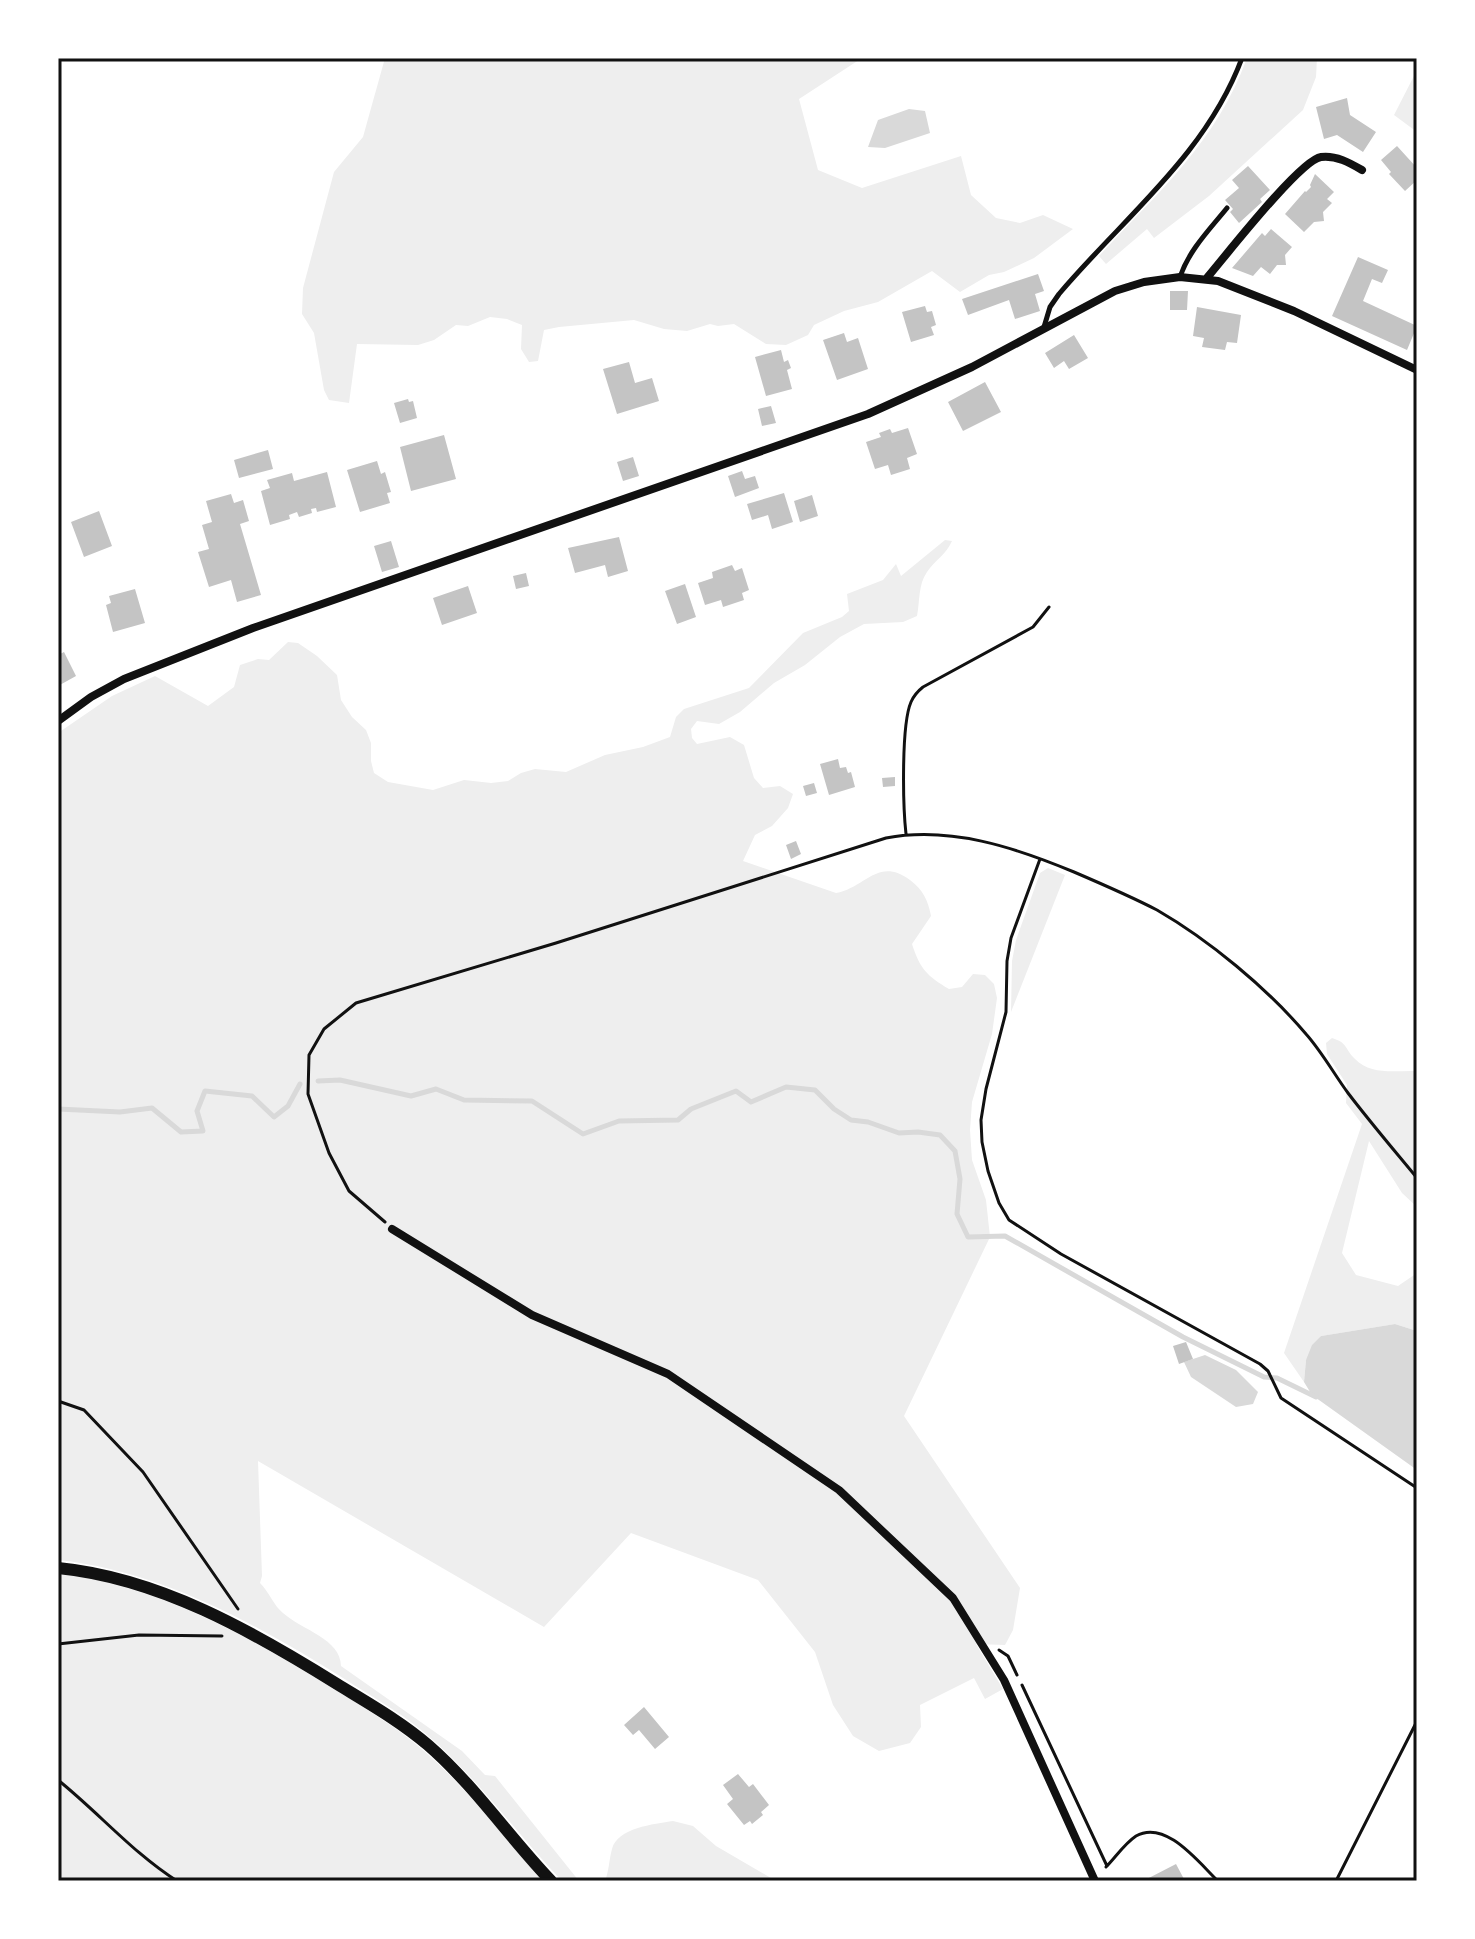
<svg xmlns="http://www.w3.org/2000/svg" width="1475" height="1939" viewBox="0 0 1475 1939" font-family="Jost,sans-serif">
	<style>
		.green { fill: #eee }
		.water { fill: #d9d9d9 }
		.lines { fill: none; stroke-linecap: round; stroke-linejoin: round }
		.stream { stroke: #d9d9d9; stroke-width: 5 }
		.building { fill: #c4c4c4 }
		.path { stroke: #111; stroke-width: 3 }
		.service { stroke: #111; stroke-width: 5 }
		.minor { stroke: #111; stroke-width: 8 }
		.tertiary { stroke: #111; stroke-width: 12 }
		.neatline { fill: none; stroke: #111; stroke-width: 3 }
	</style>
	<rect width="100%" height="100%" fill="#fff"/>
	<path class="green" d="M 385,58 L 862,58 L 799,99 L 818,170 L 862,188 L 961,156 L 971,195 L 996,218 L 1020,223 L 1043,215 L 1073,229 L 1034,258 L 1004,272 L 989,275 L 960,292 L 932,271 L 878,302 L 844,311 L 814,325 L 808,335 L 786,345 L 766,344 L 734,324 L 718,326 L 710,324 L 687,331 L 664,329 L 634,320 L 559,327 L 544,330 L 538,361 L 529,362 L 521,349 L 522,325 L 507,319 L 490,317 L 468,326 L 456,325 L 434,340 L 418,345 L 357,344 L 349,403 L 329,400 L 324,390 L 314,333 L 302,314 L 303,288 L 334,172 L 363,137 Z
		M 1247,58 L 1317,58 L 1316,77 L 1303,110 L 1209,196 L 1154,238 L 1147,229 L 1106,264 L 1099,256 C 1159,191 1216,143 1247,58 Z
		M 1417,70 L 1417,132 L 1394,115 Z
		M 945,540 L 952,541 C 946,555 935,560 927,572 C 918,585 920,600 917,616 L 903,622 L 864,624 L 840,637 L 805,665 L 774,683 L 740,712 L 719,724 L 697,721 L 691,729 L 692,738 L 697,744 L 730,737 L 744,745 L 754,778 L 763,788 L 780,786 L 793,794 L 788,808 L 772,826 L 755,835 L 743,861 L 836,893 C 865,888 878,856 910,880 C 923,890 928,900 931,916 L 912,944 C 920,969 927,976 949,989 L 962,987 L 973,974 L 985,975 L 994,984 L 997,998 L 992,1034 L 972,1102 L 970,1130 L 972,1160 L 986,1200 L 990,1237 L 904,1416 L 1020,1588 L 1013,1630 L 1005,1645 L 976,1644 L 1003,1689 L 985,1699 L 974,1678 L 920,1705 L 921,1727 L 910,1743 L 879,1751 L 853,1736 L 833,1705 L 815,1652 L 758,1580 L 631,1533 L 544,1627 L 258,1461 L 262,1576 L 260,1583 C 269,1592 274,1606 283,1613 C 302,1630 341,1639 341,1666 L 462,1751 L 485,1775 L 495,1776 L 579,1881 L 562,1881 C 518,1835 481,1783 434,1741 C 407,1716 374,1698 343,1678 C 256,1624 162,1571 58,1560 L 58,733 L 112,696 L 155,676 L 208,706 L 234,687 L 240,665 L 258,659 L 269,660 L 288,642 L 298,643 L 317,656 L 337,675 L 341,700 L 352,717 L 366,730 L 371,743 L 371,761 L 374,773 L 388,782 L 433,790 L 464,780 L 491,783 L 508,781 L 521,773 L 535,769 L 566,772 L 605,755 L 643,747 L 670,737 L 676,717 L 684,709 L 749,688 L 803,633 L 842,617 L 849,611 L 847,594 L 883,580 L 896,564 L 901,576 Z
		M 1048,868 L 1065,875 L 1011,1012 L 1012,961 L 1016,940 L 1040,873 Z
		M 1332,1038 C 1348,1043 1344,1048 1355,1059 C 1371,1076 1397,1070 1417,1071 L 1417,1207 L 1402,1193 L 1369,1141 L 1342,1253 L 1356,1275 L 1398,1286 L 1417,1273 L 1417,1331 L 1395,1324 L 1321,1336 L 1306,1360 L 1304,1382 L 1284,1353 L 1362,1124 L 1346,1103 L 1347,1085 L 1327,1054 L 1326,1043 Z
		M 58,1574 C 158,1585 248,1636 332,1688 C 363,1707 395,1726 423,1750 C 467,1788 504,1837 542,1881 L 58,1881 Z
		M 673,1821 L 693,1826 L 716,1846 L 776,1881 L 605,1881 C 609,1871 609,1860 612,1849 C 617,1828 654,1824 673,1821 Z"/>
	<path class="water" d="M 909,109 L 925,111 L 930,133 L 885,148 L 868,147 L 878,120 Z
		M 1395,1324 L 1417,1331 L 1417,1470 L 1312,1395 L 1304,1382 L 1306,1360 L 1312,1345 L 1321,1336 Z
		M 1205,1355 L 1236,1370 L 1258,1392 L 1253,1404 L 1236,1407 L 1191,1377 L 1184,1362 Z"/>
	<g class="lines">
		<path class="stream" d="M 318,1081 L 340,1080 L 411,1096 L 436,1089 L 464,1100 L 532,1101 L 583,1134 L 619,1121 L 678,1120 L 691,1109 L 736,1091 L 751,1102 L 786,1087 L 815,1090 L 834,1109 L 851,1120 L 868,1122 L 899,1133 L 918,1132 L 940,1135 L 955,1151 L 960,1179 L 957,1214 L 968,1237 L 1005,1236 L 1183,1337 L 1264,1377 L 1277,1378 L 1316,1397
			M 58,1109 L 120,1112 L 152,1108 L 181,1132 L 203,1131 L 197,1111 L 205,1091 L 252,1096 L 274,1117 L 288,1106 L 300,1084"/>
	</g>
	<path class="building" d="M 1347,98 L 1350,115 L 1376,132 L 1363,152 L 1337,135 L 1324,139 L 1316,107 Z
		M 1397,146 L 1417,168 L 1417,180 L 1405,191 L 1389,174 L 1391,172 L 1381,160 Z
		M 1248,166 L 1270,190 L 1260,199 L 1262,202 L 1239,223 L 1230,212 L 1233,209 L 1225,200 L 1239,188 L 1232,180 Z
		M 1315,174 L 1334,192 L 1327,199 L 1332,203 L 1323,212 L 1324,221 L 1314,222 L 1304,232 L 1285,214 L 1305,191 L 1306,192 L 1311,187 L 1310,185 Z
		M 1271,229 L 1292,247 L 1285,255 L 1286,265 L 1277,265 L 1270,274 L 1261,267 L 1253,276 L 1232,268 L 1262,233 L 1265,236 Z
		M 1358,257 L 1388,270 L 1382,283 L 1372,279 L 1363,301 L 1417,326 L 1407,350 L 1332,316 Z
		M 1038,274 L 1044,291 L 1035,294 L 1040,311 L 1015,319 L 1009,300 L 968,315 L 962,299 Z
		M 1170,291 L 1188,291 L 1187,310 L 1170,310 Z
		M 925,306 L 927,312 L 932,311 L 936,325 L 931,327 L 934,335 L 911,342 L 902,312 Z
		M 1197,307 L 1241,315 L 1237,343 L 1227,342 L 1225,350 L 1202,347 L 1204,338 L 1193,336 Z
		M 844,333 L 847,342 L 858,338 L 868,369 L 837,380 L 823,340 Z
		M 1074,335 L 1088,358 L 1069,369 L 1064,361 L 1054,368 L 1045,353 Z
		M 781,350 L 784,362 L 788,360 L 791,368 L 787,370 L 792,389 L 766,396 L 755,357 Z
		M 629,362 L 635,383 L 652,378 L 659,401 L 617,414 L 603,369 Z
		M 985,382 L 1001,412 L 963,431 L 948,402 Z
		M 408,399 L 409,402 L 413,401 L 417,418 L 400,423 L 394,403 Z
		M 771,406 L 776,423 L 762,426 L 758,409 Z
		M 908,428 L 917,454 L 907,458 L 910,469 L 891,475 L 888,465 L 875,469 L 866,442 L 881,437 L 879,433 L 890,429 L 892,433 Z
		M 444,435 L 456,479 L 411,491 L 400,447 Z
		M 268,450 L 273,469 L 239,478 L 234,460 Z
		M 633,457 L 639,476 L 623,481 L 617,462 Z
		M 377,461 L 381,474 L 385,472 L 391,492 L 387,493 L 390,503 L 360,512 L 347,470 Z
		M 742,471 L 745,479 L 755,476 L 759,488 L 735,497 L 728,476 Z
		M 327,472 L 336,507 L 317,512 L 316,508 L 311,509 L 312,513 L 299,517 L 297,512 L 289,515 L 290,519 L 270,525 L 261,491 L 270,488 L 267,480 L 292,473 L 294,481 Z
		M 784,493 L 793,522 L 772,529 L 768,515 L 752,520 L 747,504 Z
		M 231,494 L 234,503 L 243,500 L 249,521 L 240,524 L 261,595 L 237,602 L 231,580 L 209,587 L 198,552 L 209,549 L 202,525 L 212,522 L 206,501 Z
		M 812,495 L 818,516 L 800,522 L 794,501 Z
		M 99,511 L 112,546 L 84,557 L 71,522 Z
		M 619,537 L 628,571 L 608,577 L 605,565 L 575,573 L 568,548 Z
		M 391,541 L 399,567 L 382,572 L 374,546 Z
		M 732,565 L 735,571 L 742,568 L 749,590 L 742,593 L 744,600 L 723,607 L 721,600 L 705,605 L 698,583 L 713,578 L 712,572 Z
		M 526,573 L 529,586 L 516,589 L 513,576 Z
		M 685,584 L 696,617 L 677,624 L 665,591 Z
		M 468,586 L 477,613 L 442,625 L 433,598 Z
		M 135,589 L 145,623 L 113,632 L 106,605 L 111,603 L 109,596 Z
		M 64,652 L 76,676 L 58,686 L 58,655 Z
		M 838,759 L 840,768 L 846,767 L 848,773 L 851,772 L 855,787 L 829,795 L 820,764 Z
		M 895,777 L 895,786 L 883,787 L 882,778 Z
		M 814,783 L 817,793 L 806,796 L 803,786 Z
		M 796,841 L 801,854 L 791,859 L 786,845 Z
		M 1186,1342 L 1193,1359 L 1179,1364 L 1173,1346 Z
		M 644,1707 L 669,1737 L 655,1749 L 639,1730 L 633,1735 L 624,1725 Z
		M 738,1774 L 749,1787 L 753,1784 L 769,1805 L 761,1812 L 763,1815 L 752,1824 L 750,1821 L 744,1825 L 727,1804 L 733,1799 L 723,1785 Z
		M 1176,1864 L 1185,1881 L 1143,1881 Z"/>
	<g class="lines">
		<path class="path" d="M 906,834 C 903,807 901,725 911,702 C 914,695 918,691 923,687 L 1033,627 L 1049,607
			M 1040,859 L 1011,938 L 1007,961 L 1006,1012 L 986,1089 L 981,1120 L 982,1142 L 988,1171 L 999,1203 L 1009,1220 L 1061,1254 L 1260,1364 L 1268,1371 L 1281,1398 L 1417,1488
			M 385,1222 L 349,1191 L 329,1153 L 308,1094 L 309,1055 L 324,1029 L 356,1003 L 556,943 L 886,838 C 950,826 1014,847 1074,872 C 1102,884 1130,896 1157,910 C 1209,940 1267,988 1306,1034 C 1322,1052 1334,1074 1348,1093 C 1370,1122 1394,1150 1417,1178
			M 58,1401 L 84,1410 L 143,1472 L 238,1609
			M 58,1644 L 139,1635 L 222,1636
			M 999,1650 L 1008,1656 L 1017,1675
			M 1022,1685 L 1107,1866
			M 58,1780 C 99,1813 133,1853 177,1881
			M 1106,1867 C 1116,1857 1124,1844 1136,1836 C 1166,1819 1199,1863 1218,1881
			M 1336,1881 L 1417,1721"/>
		<path class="service" d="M 1180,277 C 1189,250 1210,229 1227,208
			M 1044,327 L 1050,307 L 1059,294 C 1124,217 1206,155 1242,58"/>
		<path class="minor" d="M 1206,279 C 1224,258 1300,160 1321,157 C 1336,155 1350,163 1362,170
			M 58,721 L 91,697 L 124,679 L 253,628 L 868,414 L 972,367 L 1115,291 L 1144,282 L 1180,277 L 1218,281 L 1294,311 L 1417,370
			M 392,1229 L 532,1315 L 668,1374 L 839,1490 L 953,1598 L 1004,1680 L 1095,1881"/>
		<path class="tertiary" d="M 58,1568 C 159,1578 252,1631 337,1684 C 368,1703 400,1721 428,1745 C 474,1785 509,1837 551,1881"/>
	</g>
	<rect width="1475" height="1939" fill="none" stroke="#ffffff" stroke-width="120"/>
	<rect x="60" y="60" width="1355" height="1819" class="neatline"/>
</svg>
